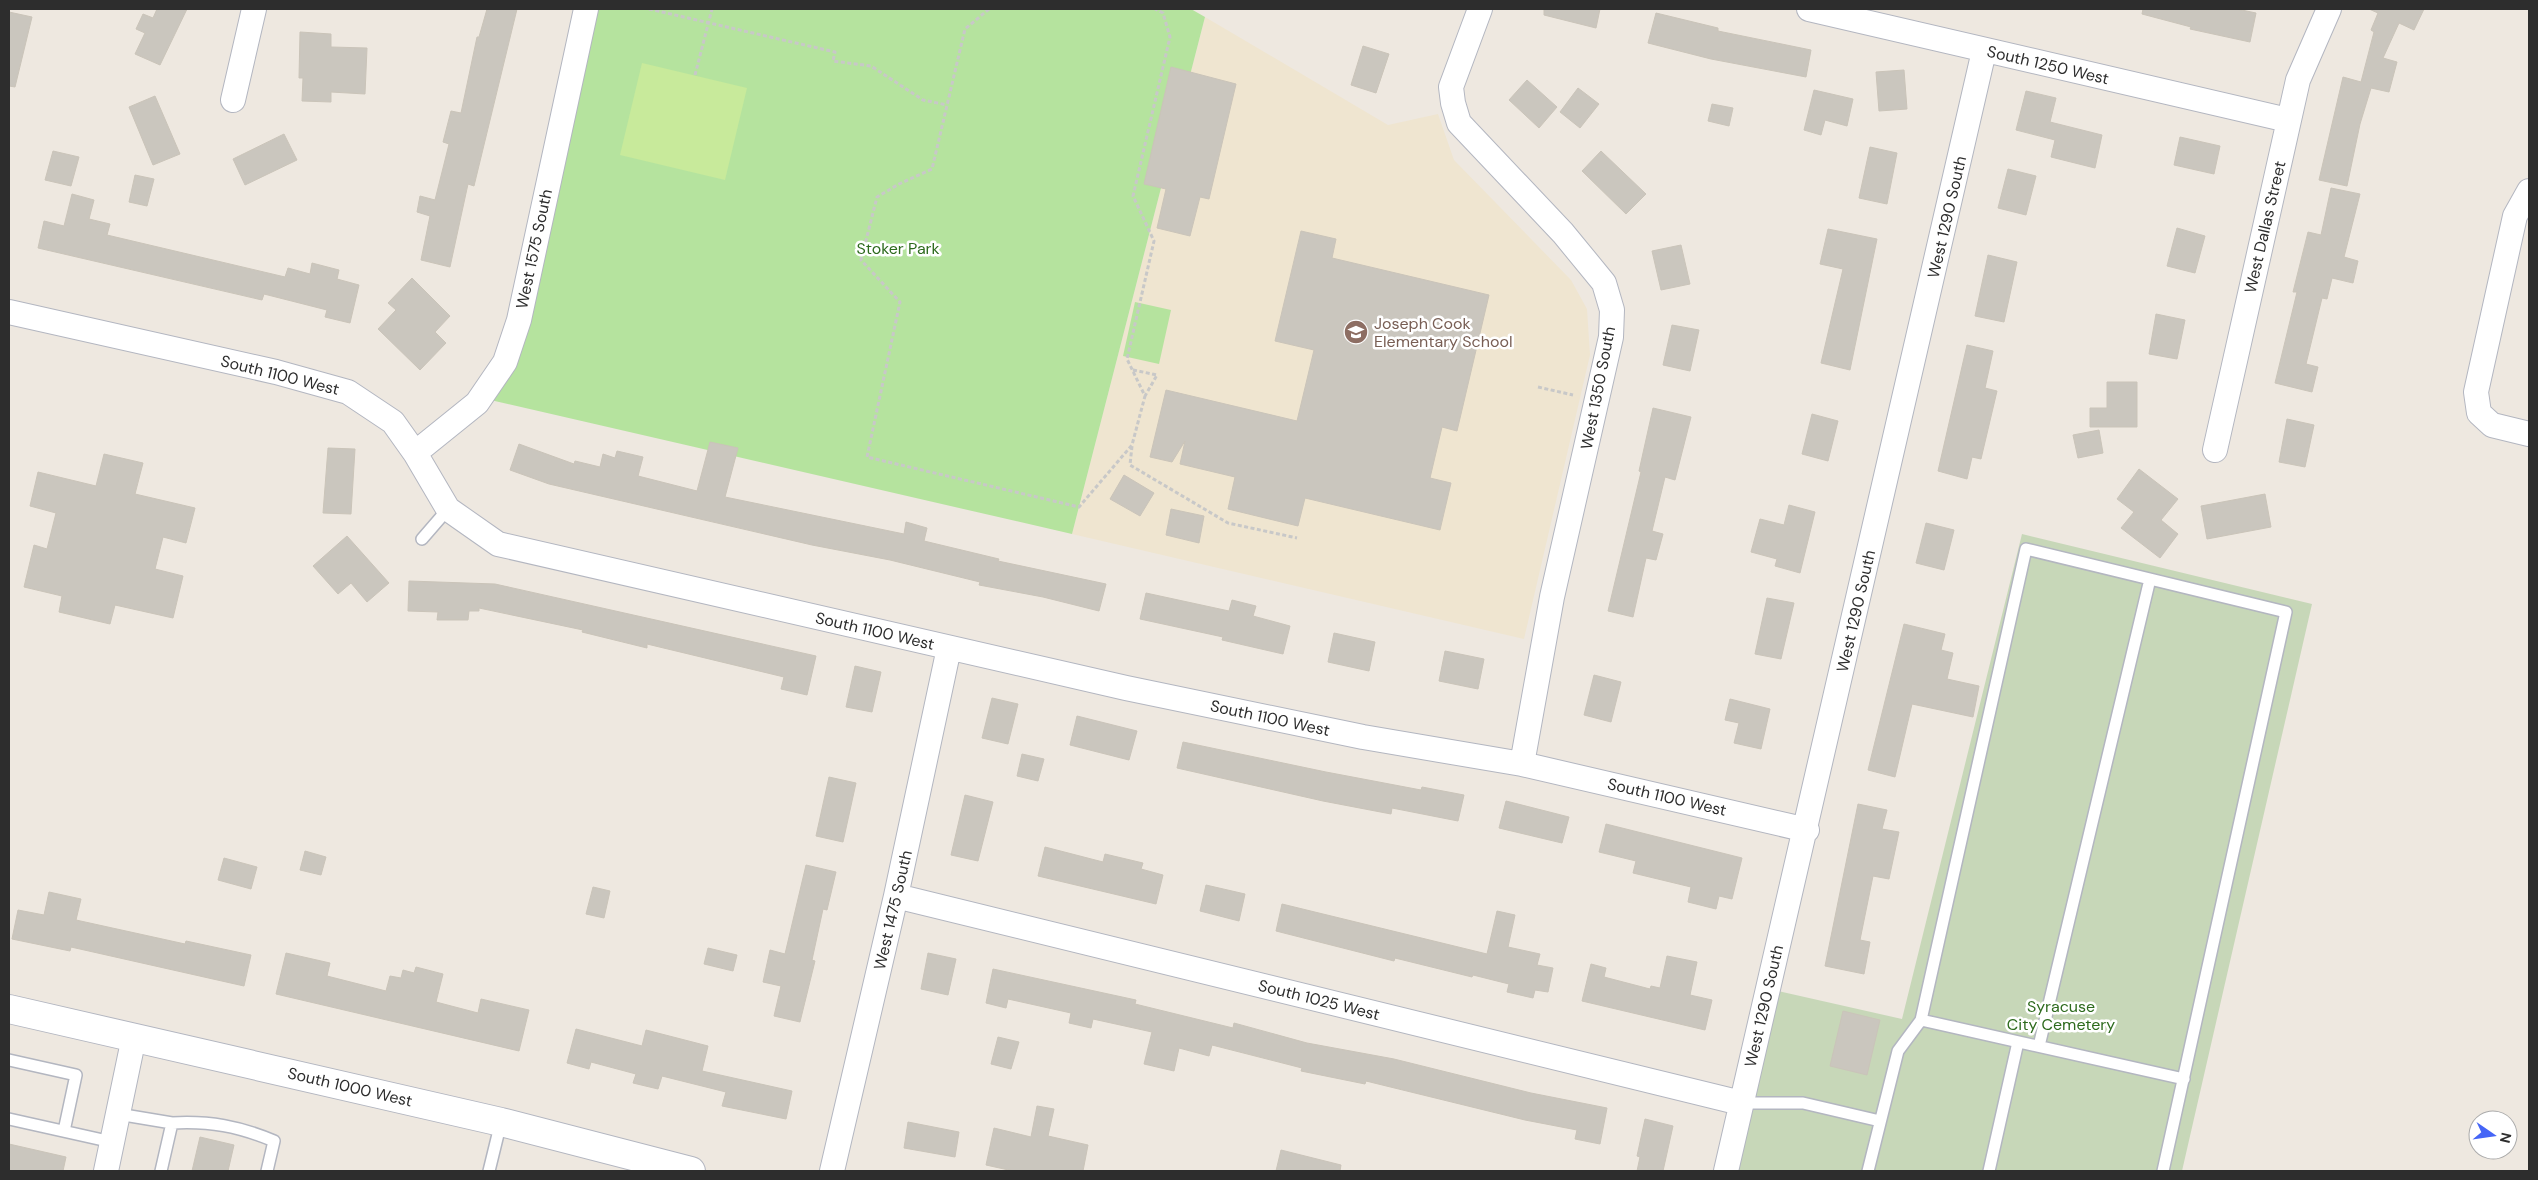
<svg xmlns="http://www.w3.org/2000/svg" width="2538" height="1180" viewBox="0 0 2538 1180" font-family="'DM Sans',sans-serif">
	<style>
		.education { fill: #efe5d0 }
		.green { fill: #b5e39e }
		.cemetery { fill: #c7d7b8 }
		.pitch { fill: #c8ea9b }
		.building { fill: #cac6be; stroke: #cac4b9 }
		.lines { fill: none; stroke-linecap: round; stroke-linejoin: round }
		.lane-casing { stroke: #b3b6c0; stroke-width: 14 }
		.street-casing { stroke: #b3b6c0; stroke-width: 26 }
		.secondary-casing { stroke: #b3b6c0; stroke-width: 30 }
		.path { stroke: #c8c8c8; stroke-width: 3; stroke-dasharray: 4 2.5; stroke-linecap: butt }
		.lane { stroke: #fff; stroke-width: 11 }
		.street { stroke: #fff; stroke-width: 24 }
		.secondary { stroke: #fff; stroke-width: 28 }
		.labels { text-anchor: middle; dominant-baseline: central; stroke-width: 5; stroke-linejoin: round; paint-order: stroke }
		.street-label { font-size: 16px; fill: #2d2d2d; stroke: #fff }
		.park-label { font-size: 16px; fill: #2d6a1d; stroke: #fff }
		.education-label { font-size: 16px; fill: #785e54; stroke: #fff; text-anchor: start }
	</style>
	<rect width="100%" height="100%" fill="#eee8e0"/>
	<path class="education" d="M 1205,17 L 1388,125 L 1438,114 L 1454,160 L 1571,280 L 1587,309 L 1590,355 L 1524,639 L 1072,534 Z"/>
	<path class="green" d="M 583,9 L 1191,9 L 1205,17 L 1072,534 L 486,399 L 505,353 Z
		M 1135,302 L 1171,310 L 1159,364 L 1123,356 Z"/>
	<path class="cemetery" d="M 2022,534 L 2312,604 L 2182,1171 L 1731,1171 L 1773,990 L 1902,1019 Z"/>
	<path class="pitch" d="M 642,63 L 747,88 L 725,180 L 620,155 Z"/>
	<path class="building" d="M 157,9 L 187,9 L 160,65 L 135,54 L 145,33 L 136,29 L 143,14 L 153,18 Z
		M 487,9 L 517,9 L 474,186 L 468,184 L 450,267 L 421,260 L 430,216 L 417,212 L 420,196 L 435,200 L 449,144 L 443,142 L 451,111 L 461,113 L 477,37 L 479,37 Z
		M 1544,9 L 1600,9 L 1596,28 L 1544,15 Z
		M 2143,9 L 2237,9 L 2256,13 L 2250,42 L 2190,29 L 2191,27 L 2142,14 Z
		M 2369,9 L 2424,9 L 2414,30 L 2399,23 L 2383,58 L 2397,62 L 2389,92 L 2371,88 L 2360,124 L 2347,186 L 2319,180 L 2343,77 L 2361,82 L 2374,32 L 2371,30 L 2378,13 Z
		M 9,12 L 32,17 L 15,87 L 9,86 Z
		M 1656,13 L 1718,28 L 1718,31 L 1811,50 L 1806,77 L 1711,59 L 1648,43 Z
		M 300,32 L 331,34 L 331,47 L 367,48 L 365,94 L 331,92 L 331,102 L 302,101 L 303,78 L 299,78 Z
		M 1363,46 L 1389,54 L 1376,93 L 1351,85 Z
		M 1171,67 L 1236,84 L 1209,199 L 1200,197 L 1190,236 L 1157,228 L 1166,189 L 1144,184 Z
		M 1904,70 L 1907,109 L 1879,111 L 1876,72 Z
		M 1527,80 L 1557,107 L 1539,128 L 1509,100 Z
		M 1578,88 L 1599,104 L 1580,128 L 1560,112 Z
		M 1814,90 L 1853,99 L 1847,126 L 1825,120 L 1821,135 L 1804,130 Z
		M 2026,91 L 2056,98 L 2050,122 L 2102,135 L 2095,168 L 2051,157 L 2055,140 L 2016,130 Z
		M 155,96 L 180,154 L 153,165 L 129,107 Z
		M 1712,104 L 1733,108 L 1729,126 L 1708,121 Z
		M 284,134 L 297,160 L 245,185 L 233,159 Z
		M 2180,137 L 2220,146 L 2214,174 L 2174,165 Z
		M 1870,147 L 1897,153 L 1887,204 L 1859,198 Z
		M 53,151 L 79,157 L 71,186 L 45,180 Z
		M 1601,151 L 1646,194 L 1626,214 L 1582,171 Z
		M 2008,169 L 2036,176 L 2026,215 L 1998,208 Z
		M 135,175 L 154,179 L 147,206 L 129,202 Z
		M 2331,188 L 2360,194 L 2344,257 L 2358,261 L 2353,283 L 2332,278 L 2327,299 L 2322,298 L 2306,364 L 2318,367 L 2312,392 L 2275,383 L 2297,292 L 2293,292 L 2308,232 L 2321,235 Z
		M 72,194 L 94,200 L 89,219 L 110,224 L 107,235 L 285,277 L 288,268 L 310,274 L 312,263 L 339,270 L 337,279 L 359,285 L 350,323 L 325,317 L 327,310 L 264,294 L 262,300 L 38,248 L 44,221 L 64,226 Z
		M 2177,228 L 2205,236 L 2195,273 L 2167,266 Z
		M 1828,229 L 1877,239 L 1850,370 L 1821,363 L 1843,269 L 1820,264 Z
		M 1301,231 L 1336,239 L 1332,258 L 1489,295 L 1457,431 L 1442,427 L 1430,478 L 1451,483 L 1440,530 L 1305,498 L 1298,526 L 1228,509 L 1235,477 L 1180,464 L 1185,441 L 1172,462 L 1150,457 L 1166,390 L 1297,421 L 1314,350 L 1275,341 Z
		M 1681,245 L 1690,284 L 1661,290 L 1652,251 Z
		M 1988,255 L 2017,262 L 2004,322 L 1975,316 Z
		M 412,278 L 450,316 L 435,332 L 446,343 L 420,370 L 378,329 L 396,310 L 388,303 Z
		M 2156,314 L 2185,320 L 2177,359 L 2149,354 Z
		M 1672,325 L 1699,330 L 1690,371 L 1663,365 Z
		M 1967,345 L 1993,351 L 1985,388 L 1997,391 L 1981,459 L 1972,457 L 1967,479 L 1938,471 Z
		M 2107,382 L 2137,382 L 2137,427 L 2090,427 L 2090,408 L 2107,408 Z
		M 1653,408 L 1691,417 L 1675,480 L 1665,477 L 1652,531 L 1663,534 L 1656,560 L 1646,558 L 1633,617 L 1608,611 L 1641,472 L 1639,471 Z
		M 1812,414 L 1838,421 L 1828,461 L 1802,454 Z
		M 2287,419 L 2314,425 L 2305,467 L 2279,462 Z
		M 2099,430 L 2103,453 L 2078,458 L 2073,435 Z
		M 710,442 L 738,448 L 725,497 L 904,534 L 906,522 L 927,528 L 924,541 L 999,559 L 998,561 L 1106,584 L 1099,611 L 1043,597 L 979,585 L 980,582 L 890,560 L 812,545 L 549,484 L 510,470 L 519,444 L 574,464 L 575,461 L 600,467 L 603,454 L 615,458 L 617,451 L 643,457 L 638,476 L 697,491 Z
		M 328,448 L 355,449 L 351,514 L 323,513 Z
		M 104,454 L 143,463 L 135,494 L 195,508 L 186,543 L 163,537 L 155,569 L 183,576 L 173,618 L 115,605 L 110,624 L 59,612 L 62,596 L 24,587 L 34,545 L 47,549 L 56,513 L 30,506 L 38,472 L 96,486 Z
		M 2139,469 L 2178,499 L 2161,520 L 2178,534 L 2160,558 L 2121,528 L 2134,512 L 2117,499 Z
		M 1124,475 L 1154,493 L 1140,516 L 1110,499 Z
		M 2265,494 L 2271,527 L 2207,539 L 2201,506 Z
		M 1789,505 L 1815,512 L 1800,573 L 1775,566 L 1777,559 L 1751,552 L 1760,519 L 1784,525 Z
		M 1171,509 L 1204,516 L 1199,543 L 1166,535 Z
		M 1926,523 L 1954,530 L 1944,570 L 1916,563 Z
		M 347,536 L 389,583 L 367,602 L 351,583 L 338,594 L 313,566 Z
		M 409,581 L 495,584 L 816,656 L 807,695 L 781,689 L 784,677 L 647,644 L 647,648 L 582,632 L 583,630 L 479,608 L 479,611 L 469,611 L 468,620 L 437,620 L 438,612 L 408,611 Z
		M 1146,593 L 1229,611 L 1232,600 L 1256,606 L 1253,616 L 1290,626 L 1283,654 L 1222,640 L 1223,637 L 1140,619 Z
		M 1767,598 L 1794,603 L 1781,659 L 1755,654 Z
		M 1904,624 L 1945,634 L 1941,650 L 1953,653 L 1947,679 L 1979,686 L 1973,717 L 1912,704 L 1895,777 L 1868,770 Z
		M 1334,633 L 1375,642 L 1369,671 L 1328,662 Z
		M 1445,651 L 1484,659 L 1478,689 L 1439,681 Z
		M 855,666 L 881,672 L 872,712 L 846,707 Z
		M 1594,675 L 1621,682 L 1611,722 L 1584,715 Z
		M 992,698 L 1018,704 L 1008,744 L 982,738 Z
		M 1730,699 L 1770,709 L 1761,749 L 1734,743 L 1739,723 L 1725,720 Z
		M 1077,716 L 1137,731 L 1129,760 L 1070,745 Z
		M 1183,742 L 1326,772 L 1421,790 L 1422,787 L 1464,795 L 1458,821 L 1392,808 L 1391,814 L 1323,801 L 1177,768 Z
		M 1022,754 L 1044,759 L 1038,781 L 1017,776 Z
		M 829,777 L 856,783 L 843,842 L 816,836 Z
		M 965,795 L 993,802 L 978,861 L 951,855 Z
		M 1506,801 L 1569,817 L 1562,843 L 1499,828 Z
		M 1858,804 L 1887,810 L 1882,829 L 1899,832 L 1889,879 L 1873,876 L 1860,940 L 1870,942 L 1864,974 L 1825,966 Z
		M 1606,824 L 1742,858 L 1732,899 L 1719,896 L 1716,909 L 1688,902 L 1691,887 L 1633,873 L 1636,861 L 1599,852 Z
		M 1045,847 L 1103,862 L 1105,854 L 1143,863 L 1141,869 L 1163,875 L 1156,904 L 1038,876 Z
		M 305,851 L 326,857 L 321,875 L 300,870 Z
		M 224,858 L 257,867 L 251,889 L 218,880 Z
		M 806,865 L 836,872 L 827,910 L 823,909 L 812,960 L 815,961 L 800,1022 L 774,1016 L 781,986 L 763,982 L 770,950 L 785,954 Z
		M 1206,885 L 1245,894 L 1239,921 L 1200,911 Z
		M 593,887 L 610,891 L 604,918 L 586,914 Z
		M 49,892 L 81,899 L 76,920 L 185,944 L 186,941 L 251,955 L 244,986 L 71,947 L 70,951 L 12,939 L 18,910 L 44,915 Z
		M 1282,904 L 1487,954 L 1497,911 L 1515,915 L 1508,947 L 1540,954 L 1537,965 L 1553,968 L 1548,992 L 1535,990 L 1533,998 L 1507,992 L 1509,984 L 1473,975 L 1472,977 L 1395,958 L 1394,961 L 1276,931 Z
		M 708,948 L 737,955 L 733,971 L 704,964 Z
		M 286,953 L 330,963 L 327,976 L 386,991 L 390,976 L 401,978 L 403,970 L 414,973 L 416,967 L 443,974 L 436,1002 L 478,1013 L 481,999 L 529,1010 L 519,1051 L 276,994 Z
		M 928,953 L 956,959 L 948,995 L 921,989 Z
		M 1667,956 L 1697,962 L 1690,995 L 1712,1000 L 1705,1030 L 1582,1001 L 1591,964 L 1606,968 L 1604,977 L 1650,989 L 1651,986 L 1660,988 Z
		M 993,969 L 1136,1000 L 1135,1004 L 1233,1028 L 1234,1023 L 1307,1043 L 1394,1059 L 1531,1093 L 1607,1108 L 1600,1144 L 1575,1139 L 1577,1130 L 1525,1120 L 1366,1081 L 1365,1084 L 1301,1071 L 1302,1068 L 1212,1045 L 1209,1056 L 1179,1048 L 1174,1071 L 1144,1064 L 1152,1032 L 1093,1019 L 1091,1028 L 1069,1023 L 1071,1013 L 1008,999 L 1006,1008 L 986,1003 Z
		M 1843,1011 L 1880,1020 L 1867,1075 L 1830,1066 Z
		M 576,1029 L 642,1046 L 646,1030 L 708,1046 L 702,1071 L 792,1091 L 786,1119 L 722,1106 L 726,1092 L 662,1076 L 658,1089 L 633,1083 L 636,1074 L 591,1062 L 589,1069 L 567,1063 Z
		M 998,1037 L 1019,1042 L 1011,1069 L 991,1064 Z
		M 1037,1106 L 1054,1109 L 1048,1136 L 1088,1145 L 1083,1171 L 1013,1171 L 986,1165 L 994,1128 L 1031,1137 Z
		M 1645,1119 L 1673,1126 L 1663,1171 L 1637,1171 L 1640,1157 L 1637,1156 Z
		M 908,1122 L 959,1132 L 955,1157 L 904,1148 Z
		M 200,1137 L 234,1145 L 228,1171 L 192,1171 Z
		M 9,1144 L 66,1157 L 63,1171 L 9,1171 Z
		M 1281,1150 L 1341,1165 L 1340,1171 L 1276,1171 Z"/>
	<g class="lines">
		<g class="lane-casing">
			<path id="lane" d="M 422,539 L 448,509
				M 1921,1020 L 2184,1079
				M 2039,1046 L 2150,579
				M 9,1060 L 76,1075 L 64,1131
				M 1741,1103 L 1803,1103 L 1880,1121
				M 118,1114 L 172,1123
				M 9,1119 L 112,1142
				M 161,1171 L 172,1123 C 210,1121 238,1126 274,1141 L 267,1171
				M 489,1171 L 501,1122
				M 1868,1171 L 1898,1051 L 1921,1020 L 2026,549 L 2286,612 L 2163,1171
				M 1989,1171 L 2018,1042"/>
		</g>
		<g class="street-casing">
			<path id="street" d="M 1480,9 L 1451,87 L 1453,103 L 1459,123 L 1563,233 L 1604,283 L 1612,310 L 1611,337 L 1552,597 L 1522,764
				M 1809,9 L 2288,120
				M 233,100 L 254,9
				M 2529,191 L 2515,216 L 2476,392 L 2479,413 L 2492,425 L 2529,434
				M 9,312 L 276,372 L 348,392 L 393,422 L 415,453 L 448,509 L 498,544 L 1126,688 L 1363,737 L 1522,764 L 1807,830
				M 2215,450 L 2298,80 L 2329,9
				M 415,453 L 477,403 L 505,362 L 519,320 L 586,9
				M 896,896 L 1741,1103
				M 106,1171 L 134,1037
				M 832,1171 L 896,896 L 949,648
				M 1726,1171 L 1984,51"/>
		</g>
		<g class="secondary-casing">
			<path id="secondary" d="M 9,1009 L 501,1122 L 691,1171"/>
		</g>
		<path class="path" d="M 649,9 L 835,52 L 833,61 L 871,66 L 923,100 L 947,105
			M 989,9 L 965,29 L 932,169 L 899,184 L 877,197 L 861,260 L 900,302 L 867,457 L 1079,507 L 1132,445 L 1145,396 L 1127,359 L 1154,241 L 1133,196 L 1170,37 L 1163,13 L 1155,9
			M 695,75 L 712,9
			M 1133,370 L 1157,375 L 1145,396
			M 1538,387 L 1573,395
			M 1132,446 L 1130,465 L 1228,523 L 1297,538"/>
		<use href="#lane" class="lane"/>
		<use href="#street" class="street"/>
		<use href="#secondary" class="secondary"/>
	</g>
	<defs>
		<g id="school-disc" transform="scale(1.25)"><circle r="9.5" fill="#8d6e63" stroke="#fff"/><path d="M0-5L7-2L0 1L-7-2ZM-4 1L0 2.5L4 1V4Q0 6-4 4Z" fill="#fff"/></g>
	</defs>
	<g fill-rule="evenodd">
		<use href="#school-disc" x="1356" y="332"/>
	</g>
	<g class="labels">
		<g class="street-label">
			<text transform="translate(2048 65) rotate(13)">South 1250 West</text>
			<text transform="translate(1947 217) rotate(-77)">West 1290 South</text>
			<text transform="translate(2265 227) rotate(-77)">West Dallas Street</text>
			<text transform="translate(534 249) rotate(-78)">West 1575 South</text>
			<text transform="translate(280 375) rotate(14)">South 1100 West</text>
			<text transform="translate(1598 388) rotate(-79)">West 1350 South</text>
			<text transform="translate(1856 611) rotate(-77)">West 1290 South</text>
			<text transform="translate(875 631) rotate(13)">South 1100 West</text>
			<text transform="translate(1270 718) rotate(12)">South 1100 West</text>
			<text transform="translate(1667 797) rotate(13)">South 1100 West</text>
			<text transform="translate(893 910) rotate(-77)">West 1475 South</text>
			<text transform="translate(1319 1000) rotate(14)">South 1025 West</text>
			<text transform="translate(1764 1006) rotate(-77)">West 1290 South</text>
			<text transform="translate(350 1087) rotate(13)">South 1000 West</text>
		</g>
		<g class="park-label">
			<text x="898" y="248">Stoker Park</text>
			<text x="2061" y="1006">Syracuse<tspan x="2061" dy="18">City Cemetery</tspan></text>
		</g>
		<g class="education-label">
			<text x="1374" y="323">Joseph Cook<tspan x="1374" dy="18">Elementary School</tspan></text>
		</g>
	</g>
	<rect width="2538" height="1180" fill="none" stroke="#2d2d2d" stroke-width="20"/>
	<g transform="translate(2493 1135) rotate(103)"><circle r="24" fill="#ffffff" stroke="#ababab"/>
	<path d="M0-4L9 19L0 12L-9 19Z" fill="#4565f6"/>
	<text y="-8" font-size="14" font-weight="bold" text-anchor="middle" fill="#2d2d2d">N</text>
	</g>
</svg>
